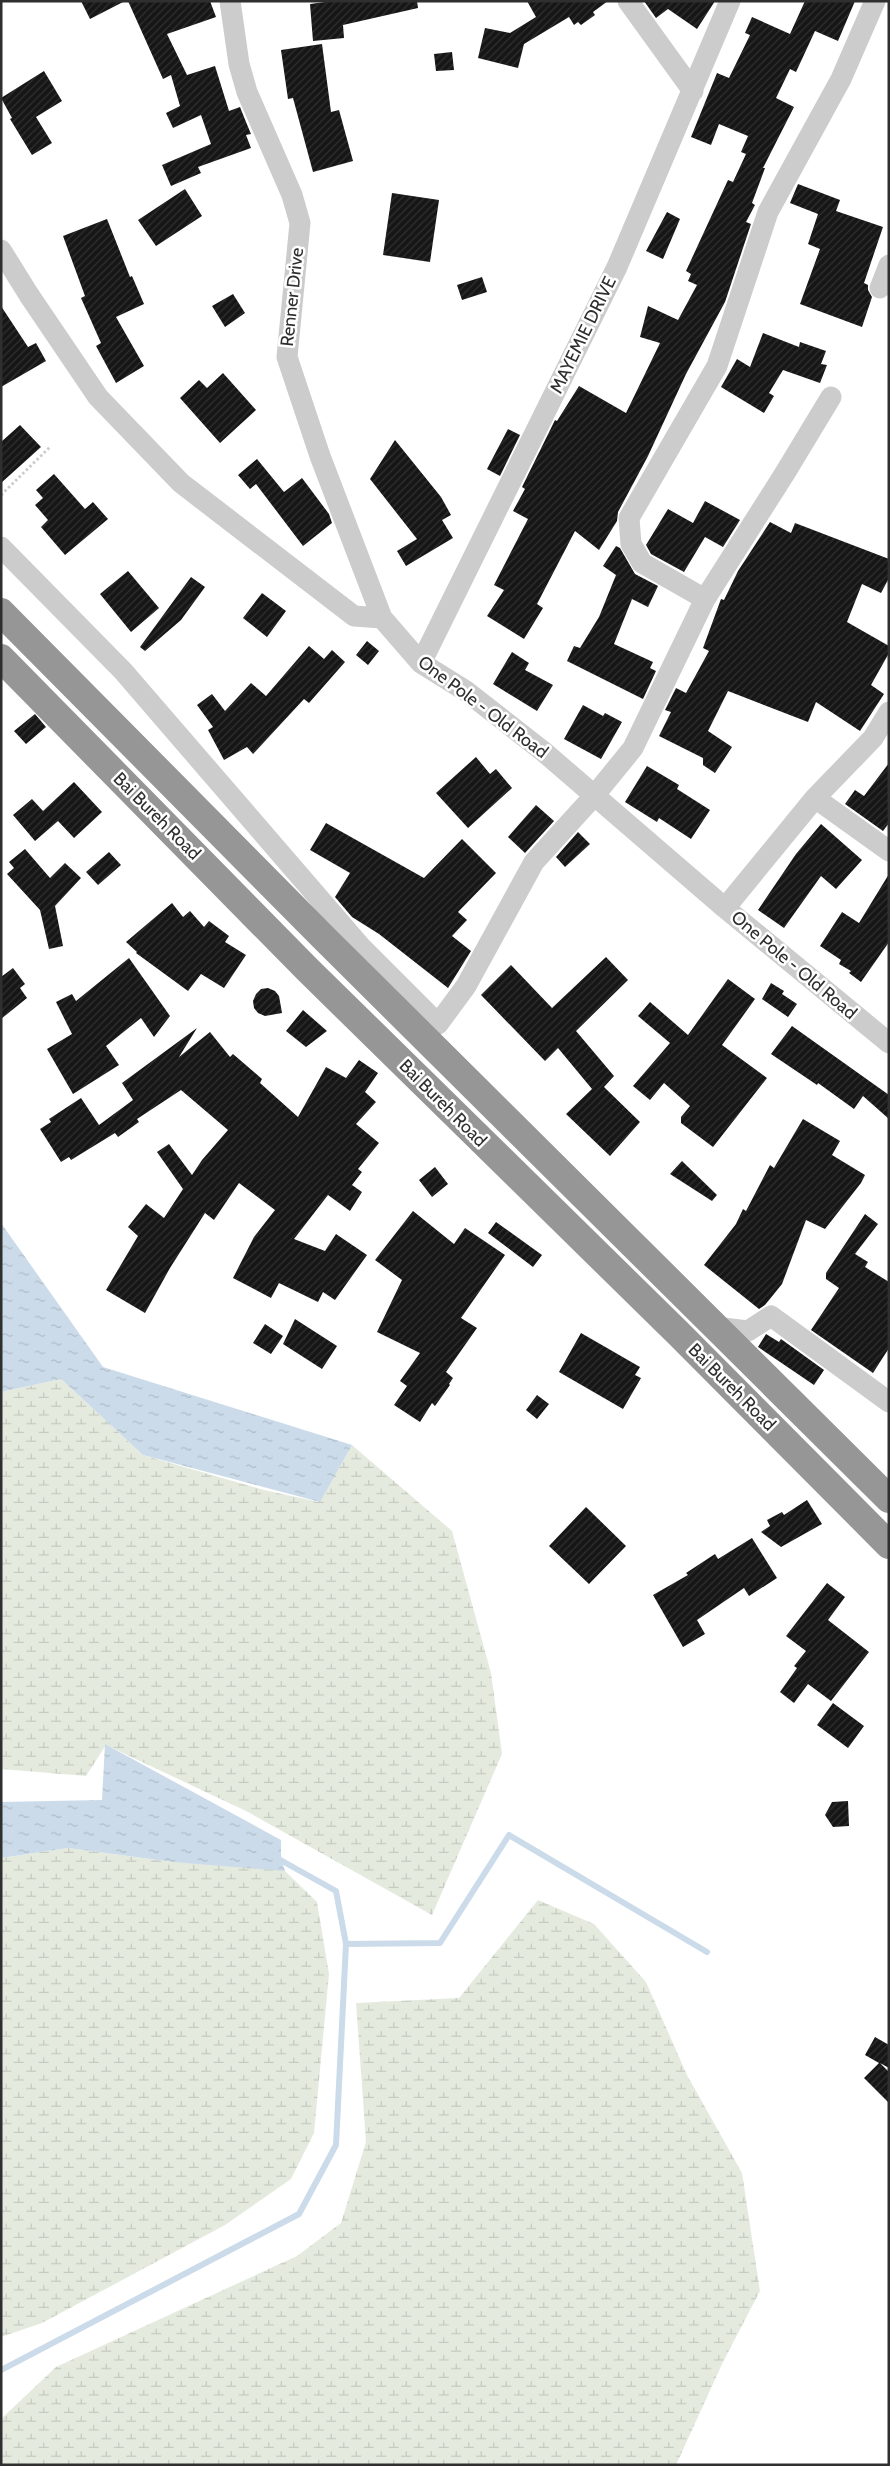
<svg xmlns="http://www.w3.org/2000/svg" width="890" height="2466" viewBox="0 0 890 2466" font-family="Cabin,sans-serif">
	<style>
		.wetland { fill: url(#wetland-marsh) }
		.water { fill: url(#water-ripples) }
		.lines { fill: none; stroke-linecap: round; stroke-linejoin: round }
		.stream { stroke: #cbdbe9; stroke-width: 6 }
		.building { fill: url(#building-hatch) }
		.path { stroke: #ccc; stroke-width: 3; stroke-dasharray: 2.5 2.5; stroke-linecap: butt }
		.minor { stroke: #ccc; stroke-width: 21 }
		.highway { stroke: #969696; stroke-width: 28 }
		.labels { text-anchor: middle; dominant-baseline: central; stroke-width: 5; stroke-linejoin: round; paint-order: stroke }
		.street-label { font-size: 18px; fill: #2f2f2f; stroke: #fff }
	</style>
	<defs>
		<pattern id="wetland-marsh" width="20" height="14" patternUnits="userSpaceOnUse" patternTransform="scale(1.25)"><rect width="20" height="14" fill="#e4ebde"/><path d="M1 5h8M5 5V1M11 12h8M15 12V8" fill="none" stroke="#c4cabf"/></pattern>
		<pattern id="water-ripples" width="26" height="14" patternUnits="userSpaceOnUse" patternTransform="scale(1.25)"><rect width="26" height="14" fill="#cbdbe9"/><path d="M2 4q2-2 4 0t4 0M15 11q2-2 4 0t4 0" fill="none" stroke="#afbcc8"/></pattern>
		<pattern id="building-hatch" width="6" height="6" patternUnits="userSpaceOnUse" patternTransform="scale(1.25)"><rect width="6" height="6" fill="#161616"/><path d="M-1 1l2-2M0 6l6-6M5 7l2-2" fill="none" stroke="#303030"/></pattern>
	</defs>
	<rect width="100%" height="100%" fill="#fff"/>
	<path class="wetland" d="M 61,1379 L 143,1455 L 264,1490 L 319,1502 L 352,1445 L 452,1531 L 491,1673 L 502,1754 L 432,1915 L 246,1811 L 106,1745 L 86,1776 L 1,1769 L 1,1392 Z
		M 68,1848 L 173,1862 L 251,1856 L 285,1871 L 317,1902 L 329,1974 L 314,2133 L 291,2179 L 225,2225 L 42,2323 L 1,2337 L 1,1858 Z
		M 538,1900 L 594,1924 L 646,1982 L 687,2075 L 742,2173 L 760,2291 L 723,2362 L 676,2465 L 1,2465 L 1,2419 L 56,2367 L 297,2256 L 341,2223 L 366,2142 L 356,2003 L 459,1998 Z"/>
	<path class="water" d="M 1,1223 L 103,1367 L 352,1445 L 320,1502 L 143,1455 L 61,1379 L 1,1392 Z
		M 105,1744 L 281,1840 L 281,1859 L 285,1871 L 173,1862 L 68,1848 L 1,1858 L 1,1802 L 102,1800 Z"/>
	<g class="lines">
		<path class="stream" d="M 346,1944 L 440,1943 L 509,1835 L 707,1952
			M 1,2370 L 299,2214 L 336,2145 L 346,1944 L 336,1891 L 275,1857"/>
	</g>
	<path class="building" d="M 81,1 L 125,1 L 90,19 Z
		M 128,1 L 210,1 L 216,17 L 167,34 L 187,75 L 215,66 L 229,111 L 240,107 L 246,122 L 251,134 L 246,135 L 251,148 L 198,167 L 201,173 L 171,186 L 162,165 L 211,144 L 201,115 L 173,128 L 166,113 L 180,106 L 171,75 L 163,79 Z
		M 333,1 L 417,1 L 418,8 L 343,25 L 344,38 L 313,41 L 310,4 Z
		M 527,1 L 608,1 L 593,12 L 595,15 L 581,25 L 578,22 L 574,25 L 569,17 L 524,44 L 518,68 L 478,58 L 485,28 L 510,33 L 536,17 Z
		M 644,1 L 715,1 L 697,29 L 668,9 L 656,18 Z
		M 805,1 L 855,1 L 838,41 L 815,31 L 796,72 L 790,69 L 776,98 L 794,107 L 763,168 L 765,168 L 752,203 L 755,205 L 746,222 L 751,224 L 725,302 L 686,374 L 648,456 L 618,512 L 617,521 L 599,550 L 575,531 L 537,604 L 543,608 L 524,639 L 487,616 L 504,590 L 494,585 L 528,519 L 513,511 L 525,489 L 522,487 L 555,420 L 557,421 L 579,386 L 626,413 L 660,343 L 640,337 L 648,306 L 678,320 L 697,285 L 688,281 L 691,274 L 686,271 L 728,180 L 733,182 L 746,154 L 741,152 L 748,136 L 719,124 L 711,145 L 691,137 L 717,73 L 729,78 L 750,35 L 745,33 L 752,17 L 790,34 Z
		M 322,44 L 331,112 L 339,110 L 353,161 L 313,172 L 293,98 L 288,99 L 281,50 Z
		M 452,52 L 454,70 L 436,71 L 434,54 Z
		M 44,71 L 62,101 L 36,117 L 52,143 L 32,155 L 10,119 L 12,118 L 1,98 Z
		M 798,184 L 840,200 L 836,211 L 883,227 L 864,283 L 868,285 L 868,290 L 872,297 L 862,327 L 800,304 L 820,249 L 808,244 L 818,214 L 790,203 Z
		M 185,189 L 202,216 L 156,246 L 138,220 Z
		M 392,193 L 439,200 L 430,262 L 383,255 Z
		M 667,212 L 680,219 L 663,259 L 646,251 Z
		M 107,219 L 130,277 L 132,276 L 144,304 L 116,317 L 144,366 L 116,383 L 96,346 L 101,343 L 81,298 L 85,296 L 63,236 Z
		M 482,277 L 487,292 L 462,300 L 457,285 Z
		M 233,294 L 245,313 L 225,327 L 212,306 Z
		M 1,306 L 28,347 L 36,343 L 46,361 L 1,387 Z
		M 763,333 L 799,347 L 800,342 L 826,351 L 821,364 L 827,365 L 820,383 L 783,370 L 769,393 L 774,396 L 764,413 L 721,387 L 737,359 L 750,367 Z
		M 223,373 L 256,410 L 220,443 L 180,398 L 199,380 L 207,388 Z
		M 20,425 L 41,447 L 1,483 L 1,442 Z
		M 508,429 L 520,435 L 500,476 L 487,469 Z
		M 395,440 L 441,497 L 451,515 L 442,520 L 453,538 L 406,566 L 397,551 L 417,539 L 370,479 Z
		M 257,459 L 284,492 L 302,478 L 329,514 L 332,523 L 303,546 L 256,484 L 250,489 L 238,475 Z
		M 54,474 L 85,509 L 93,502 L 108,519 L 65,555 L 41,527 L 48,520 L 35,505 L 43,498 L 36,490 Z
		M 705,501 L 740,520 L 723,547 L 705,537 L 684,572 L 651,554 L 646,545 L 668,509 L 693,523 Z
		M 770,522 L 791,533 L 795,523 L 889,559 L 889,578 L 881,593 L 862,584 L 847,622 L 889,646 L 889,653 L 871,685 L 884,694 L 860,731 L 816,702 L 808,722 L 728,691 L 708,731 L 732,747 L 715,773 L 703,765 L 703,758 L 659,736 L 671,712 L 665,710 L 676,688 L 686,693 L 709,651 L 703,648 L 721,599 L 724,600 L 738,571 Z
		M 616,546 L 620,548 L 635,574 L 658,586 L 648,607 L 632,599 L 614,644 L 653,662 L 650,668 L 656,671 L 643,699 L 567,661 L 574,646 L 580,648 L 599,617 L 616,575 L 603,566 Z
		M 128,571 L 159,608 L 131,632 L 100,594 Z
		M 191,577 L 205,587 L 181,620 L 145,651 L 140,647 Z
		M 262,593 L 286,611 L 267,637 L 243,618 Z
		M 367,641 L 379,651 L 368,665 L 356,655 Z
		M 309,646 L 324,659 L 332,650 L 345,662 L 309,703 L 304,699 L 253,754 L 247,747 L 224,760 L 208,730 L 213,727 L 197,705 L 212,694 L 225,711 L 251,683 L 266,696 Z
		M 512,652 L 529,663 L 525,670 L 553,685 L 537,711 L 493,684 Z
		M 583,705 L 603,716 L 605,713 L 622,722 L 601,759 L 564,739 Z
		M 35,714 L 46,727 L 26,744 L 14,731 Z
		M 476,757 L 490,774 L 496,769 L 512,788 L 468,828 L 436,793 Z
		M 889,763 L 889,823 L 883,831 L 845,804 L 855,790 L 864,796 Z
		M 647,766 L 679,785 L 677,789 L 710,810 L 691,839 L 659,818 L 657,822 L 625,802 Z
		M 74,782 L 102,812 L 74,838 L 58,821 L 35,841 L 13,815 L 32,799 L 43,811 Z
		M 536,805 L 554,821 L 525,853 L 508,837 Z
		M 326,823 L 424,878 L 462,839 L 496,873 L 458,912 L 467,920 L 452,936 L 471,951 L 448,988 L 379,934 L 352,917 L 335,897 L 350,873 L 310,850 Z
		M 821,824 L 862,860 L 836,889 L 821,876 L 784,928 L 758,910 L 796,854 Z
		M 578,832 L 590,844 L 565,867 L 556,857 Z
		M 25,849 L 50,878 L 65,863 L 81,878 L 55,906 L 63,946 L 49,949 L 40,910 L 7,874 L 14,868 L 9,862 Z
		M 109,852 L 121,865 L 98,885 L 86,872 Z
		M 889,874 L 889,942 L 861,982 L 849,973 L 851,971 L 839,964 L 841,960 L 820,946 L 842,912 L 859,923 Z
		M 172,903 L 183,917 L 190,911 L 204,927 L 209,921 L 229,936 L 225,942 L 246,955 L 224,988 L 201,974 L 188,991 L 136,953 L 137,952 L 126,942 Z
		M 606,957 L 628,980 L 576,1031 L 614,1076 L 604,1087 L 640,1122 L 610,1156 L 566,1114 L 592,1089 L 558,1048 L 545,1061 L 481,995 L 511,965 L 552,1008 Z
		M 129,958 L 170,1016 L 154,1037 L 141,1018 L 106,1046 L 119,1065 L 73,1094 L 47,1049 L 72,1034 L 56,1002 L 72,994 L 76,1001 Z
		M 13,968 L 25,984 L 20,988 L 27,998 L 1,1019 L 1,977 Z
		M 728,979 L 755,999 L 722,1045 L 767,1078 L 713,1147 L 681,1123 L 681,1117 L 690,1106 L 664,1083 L 650,1100 L 633,1086 L 670,1043 L 638,1016 L 650,1002 L 688,1035 Z
		M 771,983 L 784,991 L 782,994 L 797,1004 L 788,1017 L 762,999 Z
		M 268,988 L 275,991 L 279,996 L 282,1013 L 265,1016 L 258,1013 L 254,1008 L 253,1001 L 256,994 L 261,989 Z
		M 303,1010 L 327,1031 L 306,1047 L 286,1031 Z
		M 792,1026 L 889,1095 L 889,1119 L 863,1096 L 854,1109 L 818,1083 L 817,1085 L 771,1054 Z
		M 197,1028 L 179,1057 L 210,1032 L 230,1057 L 233,1054 L 262,1079 L 260,1083 L 298,1117 L 326,1067 L 346,1078 L 359,1060 L 378,1073 L 365,1092 L 376,1102 L 356,1124 L 379,1143 L 358,1169 L 362,1172 L 352,1185 L 362,1192 L 350,1211 L 328,1195 L 294,1239 L 325,1251 L 336,1234 L 367,1255 L 335,1300 L 323,1292 L 318,1302 L 279,1283 L 271,1298 L 233,1278 L 254,1237 L 275,1210 L 239,1183 L 214,1220 L 205,1213 L 170,1268 L 145,1313 L 106,1290 L 138,1236 L 128,1227 L 146,1204 L 164,1218 L 183,1189 L 157,1152 L 169,1144 L 192,1175 L 202,1160 L 228,1130 L 181,1090 L 137,1119 L 139,1122 L 118,1137 L 115,1133 L 71,1160 L 69,1157 L 61,1162 L 40,1129 L 51,1122 L 49,1119 L 81,1098 L 99,1125 L 133,1100 L 122,1083 Z
		M 803,1119 L 840,1141 L 832,1155 L 865,1175 L 861,1183 L 825,1229 L 806,1220 L 782,1284 L 765,1305 L 759,1309 L 704,1265 L 736,1224 L 743,1209 L 746,1211 L 770,1165 L 774,1168 Z
		M 682,1161 L 717,1195 L 712,1201 L 670,1174 Z
		M 435,1167 L 448,1184 L 432,1197 L 419,1180 Z
		M 413,1211 L 454,1244 L 465,1228 L 505,1255 L 461,1318 L 477,1328 L 446,1372 L 453,1378 L 449,1384 L 450,1385 L 435,1406 L 432,1403 L 420,1422 L 394,1405 L 407,1386 L 400,1381 L 420,1353 L 377,1332 L 402,1280 L 375,1260 Z
		M 865,1214 L 878,1224 L 855,1254 L 868,1262 L 865,1267 L 889,1282 L 889,1348 L 873,1373 L 811,1330 L 839,1288 L 826,1279 L 826,1273 Z
		M 496,1222 L 542,1255 L 533,1267 L 488,1233 Z
		M 295,1319 L 337,1346 L 322,1369 L 283,1344 Z
		M 265,1324 L 283,1336 L 271,1354 L 253,1343 Z
		M 581,1333 L 640,1367 L 635,1375 L 641,1378 L 623,1409 L 559,1372 Z
		M 766,1334 L 779,1342 L 781,1339 L 824,1370 L 814,1385 L 758,1347 Z
		M 537,1395 L 549,1404 L 537,1419 L 526,1410 Z
		M 807,1500 L 822,1524 L 781,1547 L 761,1532 L 770,1526 L 767,1520 L 782,1512 L 784,1515 Z
		M 586,1507 L 626,1546 L 589,1584 L 549,1546 Z
		M 752,1538 L 777,1578 L 749,1596 L 744,1588 L 697,1620 L 705,1634 L 683,1647 L 653,1595 L 688,1575 L 686,1573 L 715,1554 L 718,1559 Z
		M 827,1583 L 845,1597 L 828,1620 L 869,1652 L 831,1701 L 808,1684 L 794,1703 L 780,1692 L 797,1668 L 794,1666 L 806,1651 L 786,1636 Z
		M 833,1703 L 864,1726 L 848,1748 L 817,1725 Z
		M 848,1801 L 849,1826 L 833,1827 L 825,1815 L 832,1802 Z
		M 875,2037 L 889,2045 L 889,2068 L 880,2063 L 889,2072 L 889,2103 L 864,2078 L 879,2063 L 865,2055 Z"/>
	<g class="lines">
		<path class="path" d="M 1,495 L 51,446"/>
		<path class="minor" d="M 230,1 L 239,64 L 247,92 L 292,195 L 300,223 L 287,357 L 320,456 L 382,618
			M 628,1 L 693,91
			M 1,250 L 29,295 L 98,397 L 181,483 L 354,616 L 382,618 L 421,663 L 466,691 L 544,752 L 725,908 L 889,1043
			M 880,288 L 889,265
			M 1,547 L 123,671 L 362,948 L 438,1024 L 466,986 L 534,862 L 594,796 L 633,748 L 705,599 L 785,473 L 831,397
			M 705,599 L 642,563 L 631,544 L 629,518 L 717,366 L 768,212 L 841,79 L 875,1
			M 421,663 L 617,267 L 730,1
			M 815,798 L 889,851
			M 725,908 L 815,798 L 873,738 L 889,712
			M 715,1327 L 748,1331 L 771,1316 L 889,1402"/>
		<path class="highway" d="M 1,612 L 324,938 L 889,1499
			M 1,658 L 307,969 L 679,1334 L 889,1545"/>
	</g>
	<g class="labels">
		<g class="street-label">
			<text transform="translate(292 297) rotate(-84)">Renner Drive</text>
			<text transform="translate(583 335) rotate(-64)">MAYEMIE DRIVE</text>
			<text transform="translate(483 707) rotate(37)">One Pole - Old Road</text>
			<text transform="translate(157 816) rotate(45)">Bai Bureh Road</text>
			<text transform="translate(794 965) rotate(40)">One Pole - Old Road</text>
			<text transform="translate(443 1103) rotate(45)">Bai Bureh Road</text>
			<text transform="translate(732 1387) rotate(45)">Bai Bureh Road</text>
		</g>
	</g>
	<rect width="890" height="2466" fill="none" stroke="#2f2f2f" stroke-width="5"/>
</svg>
